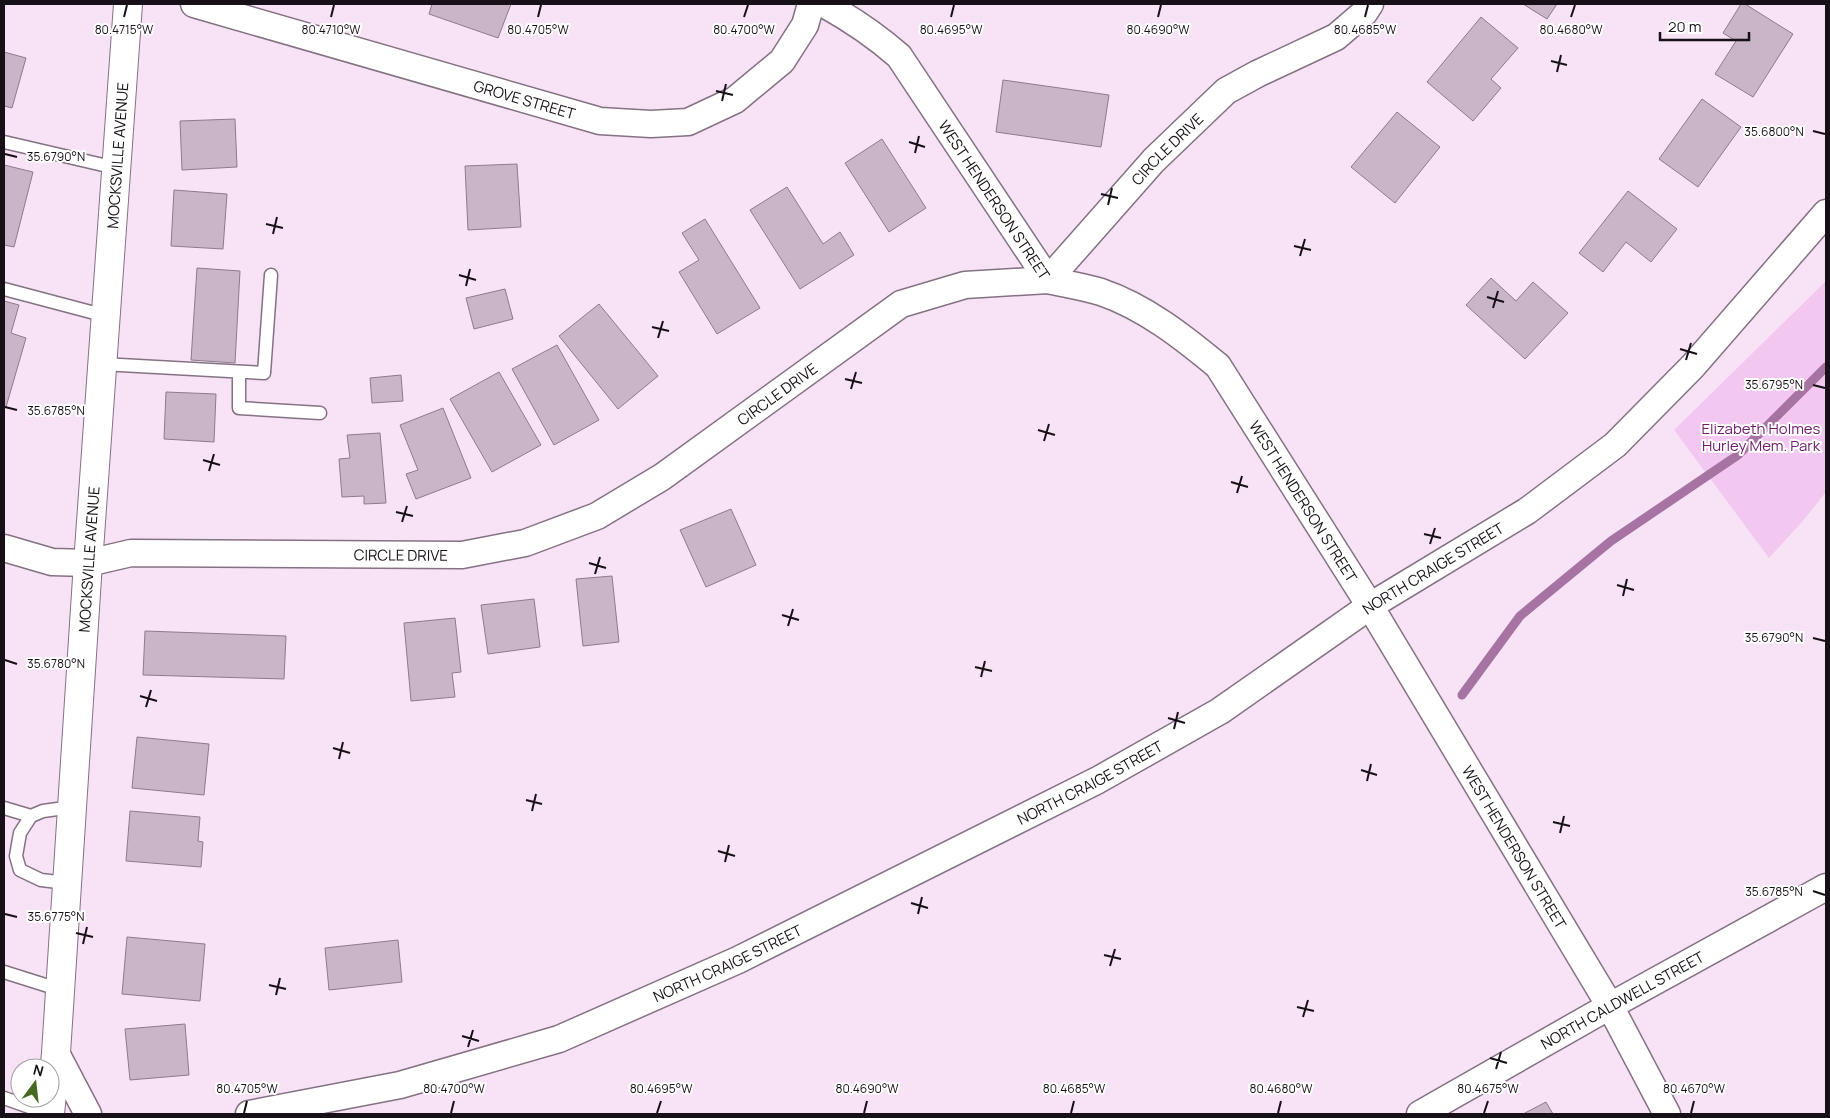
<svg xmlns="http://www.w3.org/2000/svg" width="1830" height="1118" viewBox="0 0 1830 1118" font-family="Manrope,sans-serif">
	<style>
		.green { fill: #f3c8f0 }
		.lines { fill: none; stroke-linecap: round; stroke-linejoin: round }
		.stream { stroke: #a673a2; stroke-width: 9 }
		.building { fill: #cab5c8; stroke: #8d7a8c }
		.service-casing { stroke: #847182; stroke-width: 15 }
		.minor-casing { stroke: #847182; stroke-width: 29 }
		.tertiary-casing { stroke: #847182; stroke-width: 30 }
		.service { stroke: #fff; stroke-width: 12 }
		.minor { stroke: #fff; stroke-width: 26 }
		.tertiary { stroke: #fff; stroke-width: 28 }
		.ticks { fill: none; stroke: #171017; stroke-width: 2 }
		.labels { text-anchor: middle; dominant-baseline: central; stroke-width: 4; stroke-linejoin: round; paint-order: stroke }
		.street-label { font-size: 15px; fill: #171017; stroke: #fff }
		.park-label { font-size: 15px; fill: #6d1b6b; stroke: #fff }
		.ticks-label { font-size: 12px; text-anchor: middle; fill: #171017; stroke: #fff; stroke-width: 4; stroke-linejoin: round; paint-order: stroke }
	</style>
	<rect width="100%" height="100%" fill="#f8e3f6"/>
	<path class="green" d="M 1826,281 L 1826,492 L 1802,522 L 1769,558 L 1674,430 Z"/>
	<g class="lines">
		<path class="stream" d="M 1462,695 L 1520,616 L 1611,541 L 1738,455 L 1826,367"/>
	</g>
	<path class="building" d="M 432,4 L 511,4 L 498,38 L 429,14 Z
		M 1523,4 L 1557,4 L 1547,19 Z
		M 1741,4 L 1745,4 L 1793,34 L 1753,97 L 1715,74 L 1736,41 L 1723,33 Z
		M 1481,17 L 1518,48 L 1491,79 L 1501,88 L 1473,121 L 1427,82 Z
		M 4,52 L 26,58 L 12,108 L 4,106 Z
		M 1003,80 L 1109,95 L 1101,147 L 996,132 Z
		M 1702,99 L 1741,127 L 1698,187 L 1659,159 Z
		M 1397,112 L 1440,147 L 1395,203 L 1351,167 Z
		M 235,119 L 237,167 L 182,170 L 180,121 Z
		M 882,139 L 926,208 L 889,232 L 845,163 Z
		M 517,164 L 521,227 L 468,230 L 465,166 Z
		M 4,165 L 33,172 L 14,247 L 4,245 Z
		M 787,187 L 823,244 L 840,232 L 854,255 L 800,289 L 750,210 Z
		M 174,190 L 227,194 L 223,249 L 171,246 Z
		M 1628,191 L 1677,229 L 1651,262 L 1626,242 L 1603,272 L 1579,253 Z
		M 705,219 L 760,308 L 717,334 L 679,272 L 699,260 L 682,233 Z
		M 197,268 L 240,271 L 235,363 L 191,360 Z
		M 1491,278 L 1516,301 L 1533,282 L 1568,313 L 1525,359 L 1466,305 Z
		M 505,289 L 513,319 L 474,329 L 466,298 Z
		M 4,301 L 19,305 L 11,333 L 26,338 L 6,407 L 4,407 Z
		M 599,304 L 658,376 L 618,409 L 559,336 Z
		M 557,345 L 599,420 L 554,445 L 512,369 Z
		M 499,372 L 541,445 L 492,472 L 450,399 Z
		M 401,375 L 403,401 L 372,403 L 370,378 Z
		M 166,392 L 216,394 L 214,442 L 164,439 Z
		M 443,408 L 471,478 L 416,499 L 406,474 L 418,470 L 400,425 Z
		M 380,433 L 386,503 L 364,504 L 364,496 L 342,497 L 339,459 L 350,458 L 347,435 Z
		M 731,509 L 756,565 L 706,587 L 680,530 Z
		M 612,576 L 619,642 L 583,646 L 576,579 Z
		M 534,599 L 540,647 L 488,654 L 481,605 Z
		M 455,618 L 461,672 L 452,673 L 455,697 L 411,701 L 404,623 Z
		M 145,631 L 286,636 L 284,679 L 143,675 Z
		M 137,737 L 209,744 L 204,795 L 132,788 Z
		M 130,811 L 200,817 L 198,841 L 203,842 L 201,867 L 126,861 Z
		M 127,937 L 205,944 L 200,1001 L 122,994 Z
		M 398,940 L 402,982 L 329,990 L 325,948 Z
		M 185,1024 L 189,1075 L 130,1080 L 125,1029 Z
		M 1546,1102 L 1553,1114 L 1523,1114 Z"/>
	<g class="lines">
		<g class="service-casing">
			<path id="service" d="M 4,142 L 116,168
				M 4,289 L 106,316
				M 102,364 L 264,373 L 271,275
				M 239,372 L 239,408 L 320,413
				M 4,808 L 31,816
				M 67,883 L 41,880 L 20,870 L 16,856 L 20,833 L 31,816 L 43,811 L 72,807
				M 4,972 L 61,990
				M 4,1098 L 49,1114"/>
		</g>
		<g class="minor-casing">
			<g id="minor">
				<path id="s1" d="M 194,4 L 600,121 L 651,124 L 688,122 L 735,100 L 782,61 L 805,25 L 811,4"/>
				<path id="s2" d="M 824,4 C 851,19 875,35 899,56 L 1048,280 C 1066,284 1084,287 1101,292 C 1145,307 1183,337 1218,366 L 1370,606 L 1610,1006 L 1667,1114"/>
				<path id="s3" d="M 4,548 L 52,562 L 88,563 L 131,553 L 462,555 L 525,543 L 597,516 L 662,477 L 901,304 L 965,285 L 1048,280 L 1154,160 L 1226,91 L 1257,74 L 1336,37 L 1364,13 L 1370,4"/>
				<path d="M 56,1053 L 88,1114"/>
				<path id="s4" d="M 249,1114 L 400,1085 L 559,1039 L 738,960 L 1098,780 L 1220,711 L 1370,606 L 1527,511 L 1615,445 L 1693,366 L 1826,213"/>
				<path id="s5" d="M 1420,1114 L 1610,1006 L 1826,887"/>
			</g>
		</g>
		<g class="tertiary-casing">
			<g id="tertiary">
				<path id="s6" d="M 50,1114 L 56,1053 L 87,578 L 128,4"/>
			</g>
		</g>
		<use href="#service" class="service"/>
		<use href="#minor" class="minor"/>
		<use href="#tertiary" class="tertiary"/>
	</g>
	<path class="ticks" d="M 124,17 L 127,5M 331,17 L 334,5M 538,17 L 541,5M 744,17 L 748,5M 951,17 L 954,5M 1158,17 L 1161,5M 1365,17 L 1368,5M 1571,17 L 1575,5M 1551,61 L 1567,65M 1557,72 L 1561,55M 716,91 L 733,95M 722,101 L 726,84M 1813,131 L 1825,134M 909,142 L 925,147M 915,153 L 919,136M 5,154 L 17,157M 1101,194 L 1118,198M 1108,205 L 1112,188M 266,224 L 283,228M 273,234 L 277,217M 1294,246 L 1311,250M 1300,256 L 1305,239M 459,275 L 476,280M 466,286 L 470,269M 1487,297 L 1504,302M 1493,308 L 1498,291M 652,327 L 669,331M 658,338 L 663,321M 1680,349 L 1697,354M 1686,360 L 1691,343M 845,379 L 862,383M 1813,385 L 1825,388M 851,389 L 856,372M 5,407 L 17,410M 1038,430 L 1055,435M 1044,441 L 1049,424M 203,460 L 220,465M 209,471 L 214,454M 1231,482 L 1248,487M 1237,493 L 1242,476M 396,512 L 413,516M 402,522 L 407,506M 1424,534 L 1441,538M 1430,544 L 1435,528M 589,563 L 606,568M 595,574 L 600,557M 1617,585 L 1634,590M 1623,596 L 1627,579M 782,615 L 799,620M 788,626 L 793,609M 1813,638 L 1825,641M 5,660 L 17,664M 975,667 L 992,671M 981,677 L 985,661M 140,696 L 157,701M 146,707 L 151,690M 1168,718 L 1185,723M 1174,729 L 1178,712M 333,748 L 350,753M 339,759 L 343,742M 1361,770 L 1377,775M 1367,781 L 1371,764M 526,800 L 542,804M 532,811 L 536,794M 1553,822 L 1570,826M 1560,833 L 1564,816M 718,851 L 735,856M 725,862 L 729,845M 1813,891 L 1825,895M 911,903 L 928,908M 5,914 L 17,917M 918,914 L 922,897M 76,933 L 93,937M 83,944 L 87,927M 1104,955 L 1121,959M 1110,966 L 1115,949M 269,985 L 286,989M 276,995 L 280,978M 1297,1007 L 1314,1011M 1303,1017 L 1308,1000M 462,1036 L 479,1041M 468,1047 L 473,1030M 1490,1058 L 1507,1063M 1496,1069 L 1501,1052M 244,1113 L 247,1101M 451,1113 L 454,1101M 657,1113 L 661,1101M 864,1113 L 867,1101M 1071,1113 L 1074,1101M 1278,1113 L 1281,1101M 1484,1113 L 1488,1101M 1691,1113 L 1694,1101"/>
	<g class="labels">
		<g class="street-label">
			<text stroke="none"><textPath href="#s1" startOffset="344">GROVE STREET</textPath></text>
			<text stroke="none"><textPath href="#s3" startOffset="1300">CIRCLE DRIVE</textPath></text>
			<text stroke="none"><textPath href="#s6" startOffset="961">MOCKSVILLE AVENUE</textPath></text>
			<text stroke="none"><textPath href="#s2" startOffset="264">WEST HENDERSON STREET</textPath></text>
			<text stroke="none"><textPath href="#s3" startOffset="820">CIRCLE DRIVE</textPath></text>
			<text stroke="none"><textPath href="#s2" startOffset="714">WEST HENDERSON STREET</textPath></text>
			<text stroke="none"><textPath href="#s3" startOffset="400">CIRCLE DRIVE</textPath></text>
			<text stroke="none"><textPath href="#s6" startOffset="556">MOCKSVILLE AVENUE</textPath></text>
			<text stroke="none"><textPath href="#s4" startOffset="1314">NORTH CRAIGE STREET</textPath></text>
			<text stroke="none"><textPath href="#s4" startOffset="909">NORTH CRAIGE STREET</textPath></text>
			<text stroke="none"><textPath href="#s2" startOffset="1119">WEST HENDERSON STREET</textPath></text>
			<text stroke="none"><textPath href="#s4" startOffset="504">NORTH CRAIGE STREET</textPath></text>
			<text stroke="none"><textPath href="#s5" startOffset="232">NORTH CALDWELL STREET</textPath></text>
		</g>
		<g class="park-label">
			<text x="1761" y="428">Elizabeth Holmes<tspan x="1761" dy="17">Hurley Mem. Park</tspan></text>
		</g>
	</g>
	<g class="ticks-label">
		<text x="124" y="34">80.4715°W</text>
		<text x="331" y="34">80.4710°W</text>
		<text x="538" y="34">80.4705°W</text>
		<text x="744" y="34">80.4700°W</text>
		<text x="951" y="34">80.4695°W</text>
		<text x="1158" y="34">80.4690°W</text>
		<text x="1365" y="34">80.4685°W</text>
		<text x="1571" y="34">80.4680°W</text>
		<text x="1774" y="136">35.6800°N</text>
		<text x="56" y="161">35.6790°N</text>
		<text x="1774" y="389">35.6795°N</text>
		<text x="56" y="415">35.6785°N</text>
		<text x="1774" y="642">35.6790°N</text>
		<text x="56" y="668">35.6780°N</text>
		<text x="1774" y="896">35.6785°N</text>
		<text x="56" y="921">35.6775°N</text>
		<text x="247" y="1093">80.4705°W</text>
		<text x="454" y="1093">80.4700°W</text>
		<text x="661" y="1093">80.4695°W</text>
		<text x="867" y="1093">80.4690°W</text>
		<text x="1074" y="1093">80.4685°W</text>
		<text x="1281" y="1093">80.4680°W</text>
		<text x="1488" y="1093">80.4675°W</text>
		<text x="1694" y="1093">80.4670°W</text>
	</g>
	<rect width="1830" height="1118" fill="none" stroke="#171017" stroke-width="10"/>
	<g transform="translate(35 1083) rotate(15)"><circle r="24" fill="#ffffff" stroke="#a29fa2"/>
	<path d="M0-4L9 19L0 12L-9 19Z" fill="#476921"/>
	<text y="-8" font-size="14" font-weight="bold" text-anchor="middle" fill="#171017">N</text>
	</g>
	<path d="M1660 32v8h89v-8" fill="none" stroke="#171017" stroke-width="2.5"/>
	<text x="1668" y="32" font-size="15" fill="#171017" stroke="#ffffff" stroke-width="4" paint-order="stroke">20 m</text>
</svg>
